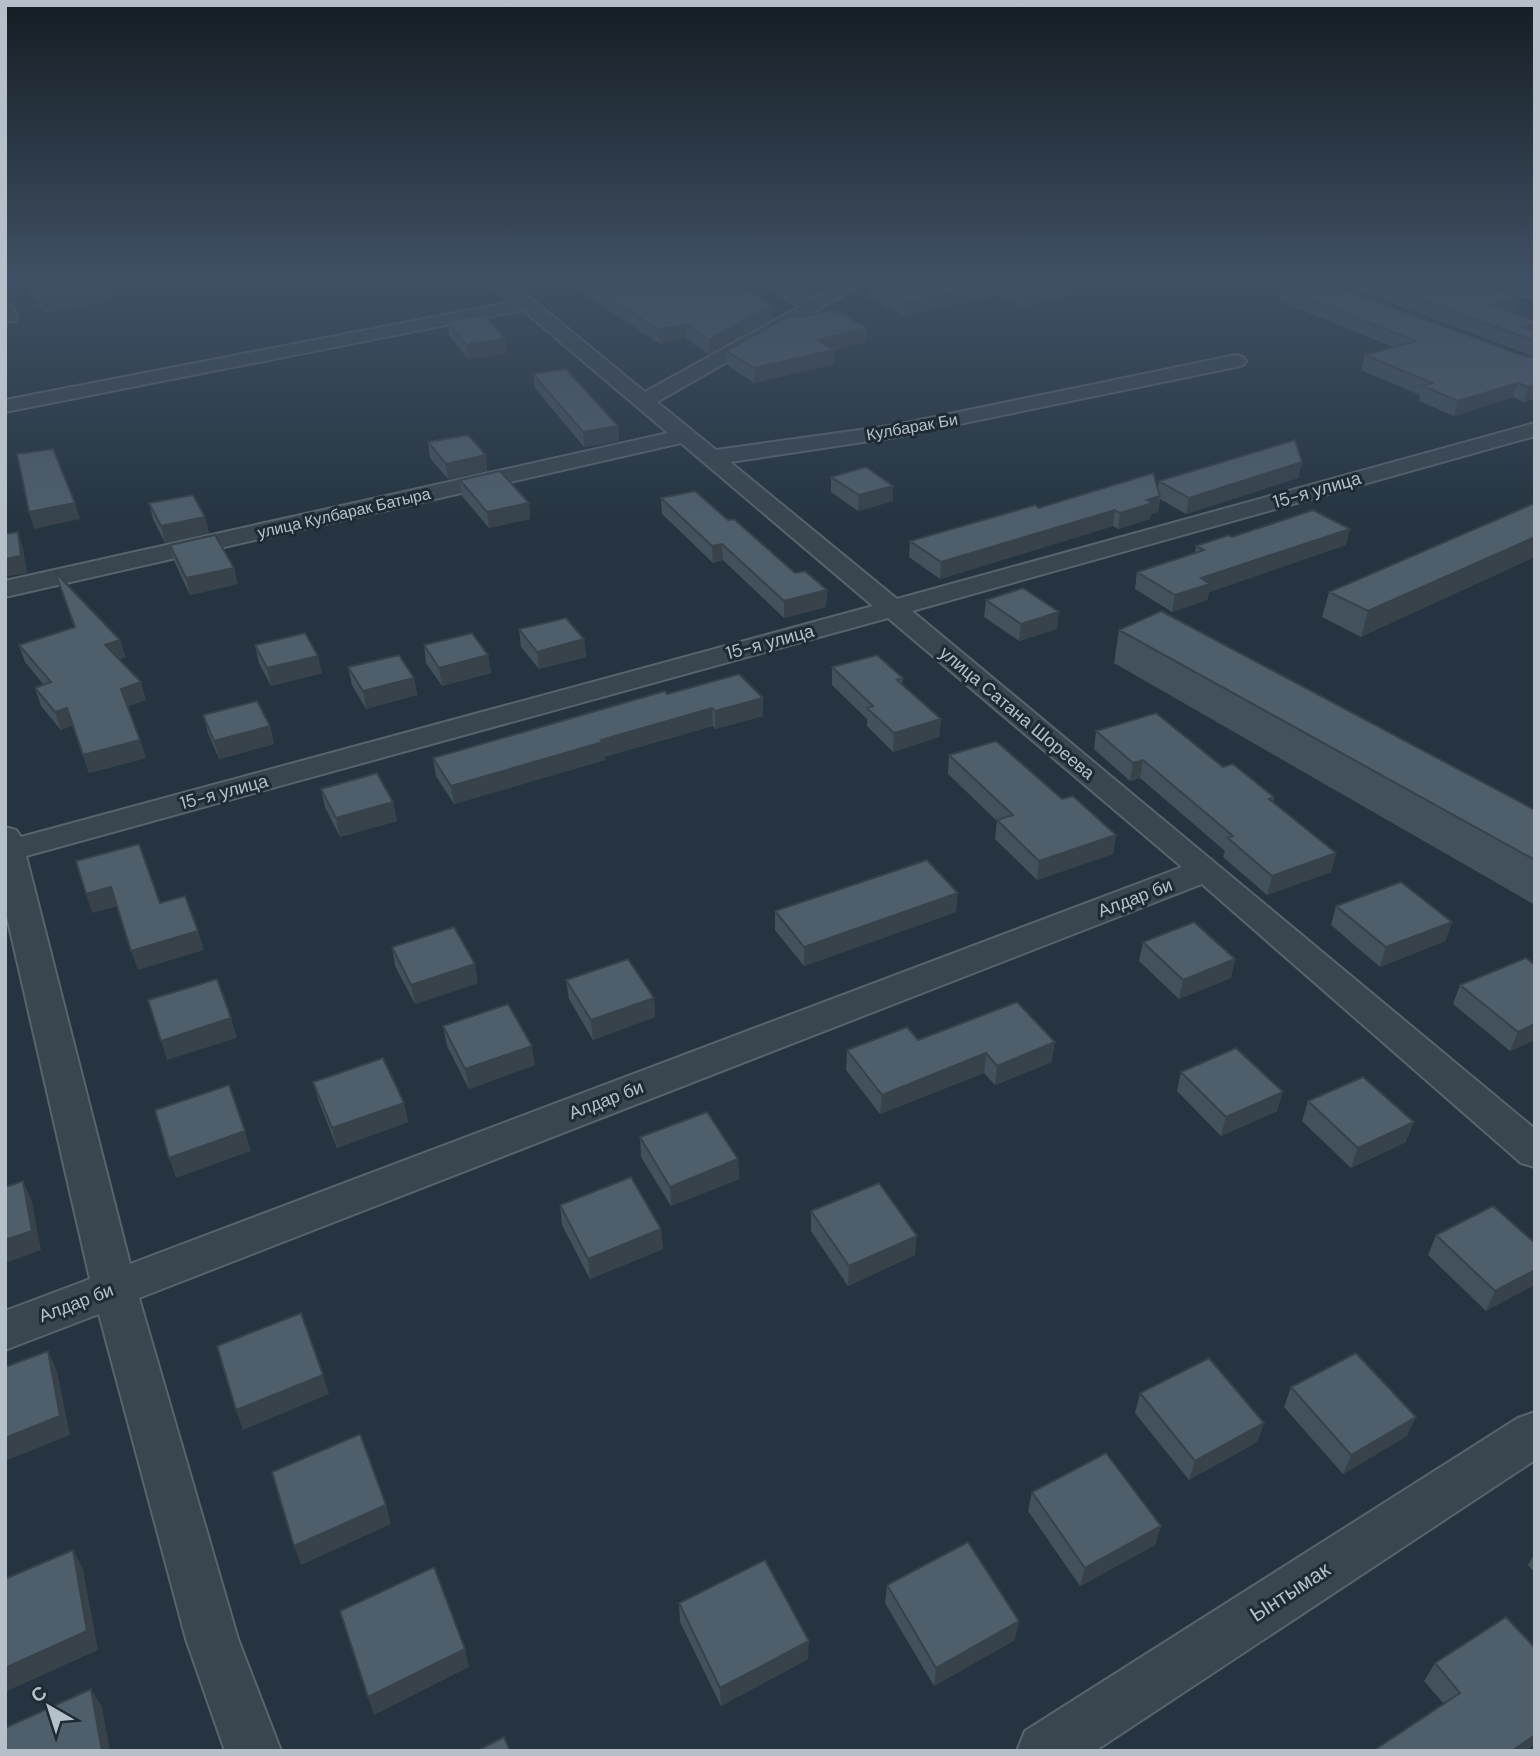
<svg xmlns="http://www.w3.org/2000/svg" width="1540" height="1756" viewBox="0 0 1540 1756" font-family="'DM Sans',sans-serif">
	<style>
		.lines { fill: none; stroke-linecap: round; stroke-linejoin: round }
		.minor-casing { stroke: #57636d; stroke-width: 4 }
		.minor { fill: #394650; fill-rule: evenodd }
		.wall { fill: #43515c }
		.shaded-wall { fill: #37424b }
		.building { fill: #4e5e6b; stroke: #37424b; stroke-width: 2 }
		.labels { text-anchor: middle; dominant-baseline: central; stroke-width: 6; stroke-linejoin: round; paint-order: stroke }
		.far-street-label { font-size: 16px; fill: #b5c0ca; stroke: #1e2b35 }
		.street-label { font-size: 18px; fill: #b5c0ca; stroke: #1e2b35 }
		.near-street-label { font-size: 21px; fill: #b5c0ca; stroke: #1e2b35 }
	</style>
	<rect width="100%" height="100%" fill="#253440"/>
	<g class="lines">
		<g class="minor-casing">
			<path id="minor" d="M 483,281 L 504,281 L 533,300 L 645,392 L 799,307 L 763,281 L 784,281 L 813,299 L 846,281 L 868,281 L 657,402 L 716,450 L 896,425 L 1236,355 L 1243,357 L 1246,361 L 1243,365 L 1236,367 L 896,437 L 730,462 L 897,599 L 1535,423 L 1535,436 L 912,611 L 1535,1129 L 1535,1167 L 1521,1163 L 1202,884 L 139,1298 L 238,1639 L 281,1751 L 225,1751 L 186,1639 L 99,1314 L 5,1350 L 5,1311 L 90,1279 L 5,908 L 5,827 L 16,830 L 21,837 L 873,606 L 681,443 L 5,597 L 5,581 L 668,433 L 523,310 L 5,412 L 5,400 L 511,302 ZM 888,618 L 1182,867 L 130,1264 L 26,856 Z
				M 1393,281 L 1466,281 L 1535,287 L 1535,297 L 1402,286 Z
				M 5,304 L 12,305 L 17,317 L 15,321 L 5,322 Z
				M 1535,1412 L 1535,1460 L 1095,1751 L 1017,1751 L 1025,1731 L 1518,1418 Z"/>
		</g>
		<use href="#minor" class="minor"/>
	</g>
	<path class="wall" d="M 21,281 L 110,281 L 115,300 L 44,313 Z
		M 565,281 L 763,281 L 763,284 L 743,289 L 772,305 L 772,319 L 709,354 L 685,338 L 660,344 Z
		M 882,281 L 1073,282 L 1071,296 L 1024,307 L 999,295 L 904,316 L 868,297 L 868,284 Z
		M 1343,281 L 1474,281 L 1516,311 L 1511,312 L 1535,321 L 1535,357 L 1342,285 Z
		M 1282,288 L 1527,357 L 1535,398 L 1524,402 L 1513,397 L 1454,416 L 1419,401 L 1420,395 L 1361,370 L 1365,355 L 1393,347 L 1279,301 Z
		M 796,318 L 867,342 L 834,350 L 834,364 L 754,383 L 727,365 L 726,351 Z
		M 447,321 L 505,339 L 507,353 L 468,359 L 449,335 Z
		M 533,374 L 618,426 L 619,441 L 584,447 L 535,388 Z
		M 428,442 L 486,455 L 487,471 L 448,479 L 430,458 Z
		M 1302,462 L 1298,478 L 1186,514 L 1160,499 L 1158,512 L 1151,514 L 1150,519 L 1118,529 L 1113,526 L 940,579 L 909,557 L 910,541 L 1039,508 L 1158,487 L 1159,481 Z
		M 831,477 L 893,501 L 858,511 L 831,492 Z
		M 460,480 L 529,503 L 530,519 L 489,528 L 462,496 Z
		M 661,498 L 728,520 L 795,573 L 827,590 L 826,607 L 784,618 L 723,560 L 713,563 L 662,514 Z
		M 149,503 L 205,517 L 209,533 L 165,543 L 153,519 Z
		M 1535,503 L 1361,637 L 1322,617 L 1329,592 Z
		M 1232,537 L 1346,545 L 1209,592 L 1207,600 L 1172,612 L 1135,589 L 1137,572 L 1195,553 L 1196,546 Z
		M 170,545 L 238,584 L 190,595 L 174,561 Z
		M 55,572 L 126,657 L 119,659 L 146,700 L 128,706 L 146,758 L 89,773 L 73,725 L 61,730 L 41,706 L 35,688 L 44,685 L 25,662 L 19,645 L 74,627 Z
		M 986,600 L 1057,629 L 1019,641 L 984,617 Z
		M 519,629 L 584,639 L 586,657 L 539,669 L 521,647 Z
		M 1119,630 L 1535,810 L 1535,905 L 1114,663 Z
		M 255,645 L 322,673 L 271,686 L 259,663 Z
		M 424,645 L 488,655 L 491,673 L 442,686 L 426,663 Z
		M 348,667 L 414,678 L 417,695 L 366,709 L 352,685 Z
		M 832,667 L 903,678 L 902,684 L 941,719 L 939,737 L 893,752 L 867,726 L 867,719 L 832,685 Z
		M 667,694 L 763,716 L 715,729 L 713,726 L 604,757 L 605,760 L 454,804 L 436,776 L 433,758 Z
		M 203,715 L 270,726 L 274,744 L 219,759 L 208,733 Z
		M 1096,731 L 1223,767 L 1274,797 L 1273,803 L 1336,853 L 1331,872 L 1267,895 L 1223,857 L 1225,851 L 1140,778 L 1130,781 L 1094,749 Z
		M 949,755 L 1116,835 L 1113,854 L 1037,880 L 995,839 L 997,821 L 948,774 Z
		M 321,789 L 393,802 L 397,821 L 340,837 L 325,807 Z
		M 1336,906 L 1452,922 L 1445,941 L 1380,967 L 1331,925 Z
		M 775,911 L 956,912 L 804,966 L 775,930 Z
		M 1143,942 L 1235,959 L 1231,978 L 1179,999 L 1139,961 Z
		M 392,947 L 478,983 L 415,1004 L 395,966 Z
		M 1535,965 L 1535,1040 L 1510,1051 L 1453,1004 L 1460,985 Z
		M 566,980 L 654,998 L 655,1017 L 593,1040 L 569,999 Z
		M 443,1026 L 535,1065 L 469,1089 L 447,1046 Z
		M 918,1040 L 1052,1062 L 995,1085 L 984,1073 L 880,1114 L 846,1070 L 847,1050 Z
		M 1181,1072 L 1277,1111 L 1221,1136 L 1177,1091 Z
		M 313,1082 L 404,1103 L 408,1122 L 337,1148 L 319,1102 Z
		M 1308,1101 L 1406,1142 L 1351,1168 L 1302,1121 Z
		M 640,1137 L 738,1159 L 739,1179 L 671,1206 L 641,1157 Z
		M 560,1205 L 661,1229 L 663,1249 L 590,1279 L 562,1225 Z
		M 811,1211 L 915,1255 L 848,1286 L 811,1231 Z
		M 1436,1235 L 1535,1243 L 1486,1311 L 1428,1255 Z
		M 1291,1387 L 1407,1436 L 1343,1474 L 1284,1407 Z
		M 1140,1393 L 1264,1423 L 1257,1442 L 1189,1480 L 1135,1413 Z
		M 1032,1492 L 1161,1526 L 1155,1545 L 1080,1586 L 1028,1511 Z
		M 1535,1553 L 1535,1573 L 1528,1565 Z
		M 887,1585 L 1015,1640 L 934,1686 L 885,1603 Z
		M 679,1603 L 808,1659 L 721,1706 L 680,1622 Z
		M 1535,1648 L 1535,1744 L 1525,1751 L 1373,1751 L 1444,1704 L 1424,1681 L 1435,1663 Z"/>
	<path class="shaded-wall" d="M 78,281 L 110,281 L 115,300 L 44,313 L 36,288 Z
		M 726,281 L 763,281 L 763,284 L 726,292 Z
		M 1000,281 L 999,295 L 904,316 L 904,303 Z
		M 1073,282 L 1071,296 L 1024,307 L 1025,293 Z
		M 1520,297 L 1516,311 L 1487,319 L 1491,305 Z
		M 772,305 L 772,319 L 709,354 L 709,340 Z
		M 685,324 L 685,338 L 660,344 L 659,330 Z
		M 1535,324 L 1535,336 L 1523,327 Z
		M 867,328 L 867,342 L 834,350 L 834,364 L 754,383 L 754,368 L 817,340 Z
		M 505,339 L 507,353 L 468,359 L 466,345 Z
		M 1518,383 L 1513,397 L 1454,416 L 1458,401 Z
		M 1535,385 L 1535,398 L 1524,402 L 1528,387 Z
		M 618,426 L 619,441 L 584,447 L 583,432 Z
		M 486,455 L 487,471 L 448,479 L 446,464 Z
		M 1302,462 L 1298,478 L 1186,514 L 1189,498 Z
		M 893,486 L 893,501 L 858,511 L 859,495 Z
		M 1160,496 L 1158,512 L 1151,514 L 1150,519 L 1118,529 L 1120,513 L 1147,500 Z
		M 75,503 L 80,519 L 34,529 L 29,512 Z
		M 529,503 L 530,519 L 489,528 L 487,512 Z
		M 1115,510 L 1113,526 L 940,579 L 941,562 Z
		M 205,517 L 209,533 L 165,543 L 161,526 Z
		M 1350,529 L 1346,545 L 1209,592 L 1207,600 L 1172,612 L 1175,595 L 1201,578 Z
		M 18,532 L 23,548 L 27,573 L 5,577 L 5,559 Z
		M 1535,537 L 1535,557 L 1361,637 L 1368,611 Z
		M 722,544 L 723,560 L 713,563 L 712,546 Z
		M 234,568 L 238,584 L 190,595 L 186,578 Z
		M 827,590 L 826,607 L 784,618 L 784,601 Z
		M 1059,612 L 1057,629 L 1019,641 L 1021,624 Z
		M 584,639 L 586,657 L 539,669 L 537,652 Z
		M 120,640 L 126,657 L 111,662 L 105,645 Z
		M 488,655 L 491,673 L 442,686 L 439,668 Z
		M 318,656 L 322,673 L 271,686 L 267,668 Z
		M 414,678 L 417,695 L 366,709 L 363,691 Z
		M 141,682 L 146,700 L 126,707 L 121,689 Z
		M 763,698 L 763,716 L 715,729 L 715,711 Z
		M 67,708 L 73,725 L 61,730 L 55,712 Z
		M 712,708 L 713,726 L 604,757 L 605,760 L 454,804 L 451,786 L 601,740 Z
		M 941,719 L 939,737 L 893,752 L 894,733 Z
		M 270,726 L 274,744 L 219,759 L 214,741 Z
		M 140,740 L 146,758 L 89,773 L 83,755 Z
		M 1143,760 L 1140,778 L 1130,781 L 1133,763 Z
		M 393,802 L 397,821 L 340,837 L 336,818 Z
		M 1116,835 L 1113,854 L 1037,880 L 1039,861 Z
		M 1336,853 L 1331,872 L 1267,895 L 1272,876 Z
		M 111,887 L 118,906 L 92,913 L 86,894 Z
		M 958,893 L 956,912 L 804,966 L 804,947 Z
		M 1452,922 L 1445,941 L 1380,967 L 1386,947 Z
		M 198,931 L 204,950 L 138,970 L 131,951 Z
		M 1235,959 L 1231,978 L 1179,999 L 1183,980 Z
		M 475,964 L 478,983 L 415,1004 L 411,985 Z
		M 654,998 L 655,1017 L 593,1040 L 591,1020 Z
		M 231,1018 L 237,1038 L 167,1060 L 161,1041 Z
		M 1535,1024 L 1535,1040 L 1510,1051 L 1518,1032 Z
		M 1055,1042 L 1052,1062 L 995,1085 L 997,1066 Z
		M 532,1046 L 535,1065 L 469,1089 L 465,1069 Z
		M 986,1053 L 984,1073 L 880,1114 L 882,1095 Z
		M 1283,1092 L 1277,1111 L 1221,1136 L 1226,1117 Z
		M 404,1103 L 408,1122 L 337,1148 L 332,1128 Z
		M 1414,1122 L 1406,1142 L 1351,1168 L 1358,1148 Z
		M 245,1131 L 251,1151 L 176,1178 L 169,1158 Z
		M 738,1159 L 739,1179 L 671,1206 L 670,1187 Z
		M 23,1181 L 32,1201 L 41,1250 L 5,1263 L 5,1240 Z
		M 661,1229 L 663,1249 L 590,1279 L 588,1259 Z
		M 917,1236 L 915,1255 L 848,1286 L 849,1266 Z
		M 1535,1270 L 1535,1285 L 1486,1311 L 1495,1291 Z
		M 48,1351 L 57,1371 L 70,1435 L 5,1461 L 5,1438 Z
		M 323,1375 L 329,1394 L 243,1430 L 236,1410 Z
		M 1416,1417 L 1407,1436 L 1343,1474 L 1351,1455 Z
		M 1264,1423 L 1257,1442 L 1189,1480 L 1195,1461 Z
		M 386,1505 L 391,1524 L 301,1565 L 294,1546 Z
		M 1161,1526 L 1155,1545 L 1080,1586 L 1085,1568 Z
		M 73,1550 L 83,1569 L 98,1650 L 5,1692 L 5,1668 Z
		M 1019,1621 L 1015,1640 L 934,1686 L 936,1668 Z
		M 809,1641 L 808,1659 L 721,1706 L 720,1688 Z
		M 465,1649 L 469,1667 L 374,1715 L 368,1697 Z
		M 91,1689 L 102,1707 L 110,1751 L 102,1751 Z
		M 1535,1735 L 1535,1744 L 1525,1751 L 1512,1751 Z"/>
	<path class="building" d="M 31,281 L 78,281 L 36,288 Z
		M 584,281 L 730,281 L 772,305 L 709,340 L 685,324 L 659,330 Z
		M 882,281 L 1070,281 L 1073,282 L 1025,293 L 1000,281 L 904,303 L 868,284 Z
		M 1309,281 L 1321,281 L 1527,357 L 1535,357 L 1535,385 L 1528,387 L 1518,383 L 1458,401 L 1423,386 L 1432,383 L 1365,355 L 1416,341 L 1282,288 Z
		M 1369,281 L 1474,281 L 1520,297 L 1491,305 L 1535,321 L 1535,324 L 1523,327 L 1535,331 L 1535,341 Z
		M 834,310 L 867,328 L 817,340 L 834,350 L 754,368 L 726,351 L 790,315 L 796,318 Z
		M 485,315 L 505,339 L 466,345 L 447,321 Z
		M 566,369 L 618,426 L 583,432 L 533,374 Z
		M 468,435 L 486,455 L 446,464 L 428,442 Z
		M 1295,440 L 1302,462 L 1189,498 L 1159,481 Z
		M 53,449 L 75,503 L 29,512 L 17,454 Z
		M 866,467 L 893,486 L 859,495 L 831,477 Z
		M 500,471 L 529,503 L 487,512 L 460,480 Z
		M 1153,473 L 1160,496 L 1147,500 L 1153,503 L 1120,513 L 1115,510 L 941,562 L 910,541 L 1035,505 L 1039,508 Z
		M 695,491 L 728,520 L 734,519 L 795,573 L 805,571 L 827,590 L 784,601 L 722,544 L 712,546 L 661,498 Z
		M 193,495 L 205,517 L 161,526 L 149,503 Z
		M 1535,503 L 1535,537 L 1368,611 L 1329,592 Z
		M 1313,510 L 1350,529 L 1201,578 L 1210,584 L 1175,595 L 1137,572 L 1204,550 L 1196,546 L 1229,535 L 1232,537 Z
		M 18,532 L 21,556 L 5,559 L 5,534 Z
		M 215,535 L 234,568 L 186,578 L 170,545 Z
		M 55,572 L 120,640 L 105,645 L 141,682 L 121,689 L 140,740 L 83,755 L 67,708 L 55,712 L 35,688 L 51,682 L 19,645 L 75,627 Z
		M 1023,588 L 1059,612 L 1021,624 L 986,600 Z
		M 1161,611 L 1535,810 L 1535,860 L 1119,630 Z
		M 566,618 L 584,639 L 537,652 L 519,629 Z
		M 305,633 L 318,656 L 267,668 L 255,645 Z
		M 472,633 L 488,655 L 439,668 L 424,645 Z
		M 399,655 L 414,678 L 363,691 L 348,667 Z
		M 877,655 L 903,678 L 897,680 L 941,719 L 894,733 L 867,708 L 873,706 L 832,667 Z
		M 739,674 L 763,698 L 715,711 L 712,708 L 601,740 L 603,742 L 451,786 L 433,758 L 665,691 L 667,694 Z
		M 257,701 L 270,726 L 214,741 L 203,715 Z
		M 1156,713 L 1223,767 L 1233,764 L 1274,797 L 1269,799 L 1336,853 L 1272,876 L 1228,838 L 1233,836 L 1143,760 L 1133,763 L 1096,731 Z
		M 996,741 L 1062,799 L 1073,796 L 1116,835 L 1039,861 L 997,820 L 1013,815 L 949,755 Z
		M 377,773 L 393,802 L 336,818 L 321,789 Z
		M 139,844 L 160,903 L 185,896 L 198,931 L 131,951 L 111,887 L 86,894 L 76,861 Z
		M 927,860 L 958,893 L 804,947 L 775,911 Z
		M 1401,882 L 1452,922 L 1386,947 L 1336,906 Z
		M 1194,922 L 1235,959 L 1183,980 L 1143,942 Z
		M 454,927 L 475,964 L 411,985 L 392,947 Z
		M 1526,958 L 1535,965 L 1535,1024 L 1518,1032 L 1460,985 Z
		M 628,959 L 654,998 L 591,1020 L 566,980 Z
		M 217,979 L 231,1018 L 161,1041 L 148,1000 Z
		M 1017,1002 L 1055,1042 L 997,1066 L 986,1053 L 882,1095 L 847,1050 L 907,1027 L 918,1040 Z
		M 508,1004 L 532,1046 L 465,1069 L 443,1026 Z
		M 1236,1048 L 1283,1092 L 1226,1117 L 1181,1072 Z
		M 383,1058 L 404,1103 L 332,1128 L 313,1082 Z
		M 1363,1077 L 1414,1122 L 1358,1148 L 1308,1101 Z
		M 229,1085 L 245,1131 L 169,1158 L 155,1110 Z
		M 707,1112 L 738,1159 L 670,1187 L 640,1137 Z
		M 631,1177 L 661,1229 L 588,1259 L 560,1205 Z
		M 23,1181 L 32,1231 L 5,1240 L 5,1187 Z
		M 879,1183 L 917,1236 L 849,1266 L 811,1211 Z
		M 1493,1206 L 1535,1243 L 1535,1270 L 1495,1291 L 1436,1235 Z
		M 301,1313 L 323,1375 L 236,1410 L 217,1346 Z
		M 48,1351 L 60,1416 L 5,1438 L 5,1367 Z
		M 1356,1353 L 1416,1417 L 1351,1455 L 1291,1387 Z
		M 1209,1358 L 1264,1423 L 1195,1461 L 1140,1393 Z
		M 360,1434 L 386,1505 L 294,1546 L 272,1472 Z
		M 1106,1453 L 1161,1526 L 1085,1568 L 1032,1492 Z
		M 968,1542 L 1019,1621 L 936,1668 L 887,1585 Z
		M 73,1550 L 87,1631 L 5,1668 L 5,1579 Z
		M 765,1560 L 809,1641 L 720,1688 L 679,1603 Z
		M 434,1567 L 465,1649 L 368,1697 L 340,1611 Z
		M 1506,1617 L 1535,1648 L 1535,1735 L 1512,1751 L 1373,1751 L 1460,1693 L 1435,1663 Z
		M 91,1689 L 102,1751 L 5,1751 L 5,1728 Z
		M 504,1737 L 510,1751 L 477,1751 Z"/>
	<linearGradient id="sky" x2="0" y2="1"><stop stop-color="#141d23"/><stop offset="0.53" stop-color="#405064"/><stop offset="1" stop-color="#405064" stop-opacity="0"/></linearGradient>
	<rect width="1540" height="527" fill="url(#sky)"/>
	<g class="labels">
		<g class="far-street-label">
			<text transform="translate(912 427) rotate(-10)">Кулбарак Би</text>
			<text transform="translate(344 513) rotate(-13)">улица Кулбарак Батыра</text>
		</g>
		<g class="street-label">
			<text transform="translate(1317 490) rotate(-16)">15-я улица</text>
			<text transform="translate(770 642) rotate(-15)">15-я улица</text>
			<text transform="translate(1017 713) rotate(40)">улица Сатана Шореева</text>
			<text transform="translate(224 792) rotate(-15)">15-я улица</text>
			<text transform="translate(1135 898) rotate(-21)">Алдар би</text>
			<text transform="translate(606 1100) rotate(-21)">Алдар би</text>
			<text transform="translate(76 1303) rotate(-21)">Алдар би</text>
		</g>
		<g class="near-street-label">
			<text transform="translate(1290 1592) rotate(-33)">Ынтымак</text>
		</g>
	</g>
	<rect width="1540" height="1756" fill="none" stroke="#b5c0ca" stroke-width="14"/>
	<g transform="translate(49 1707) rotate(321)" stroke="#1e2b35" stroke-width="5" paint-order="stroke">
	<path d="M0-5L12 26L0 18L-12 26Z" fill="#b5c0ca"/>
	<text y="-10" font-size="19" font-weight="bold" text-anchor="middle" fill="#b5c0ca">С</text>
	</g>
</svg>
